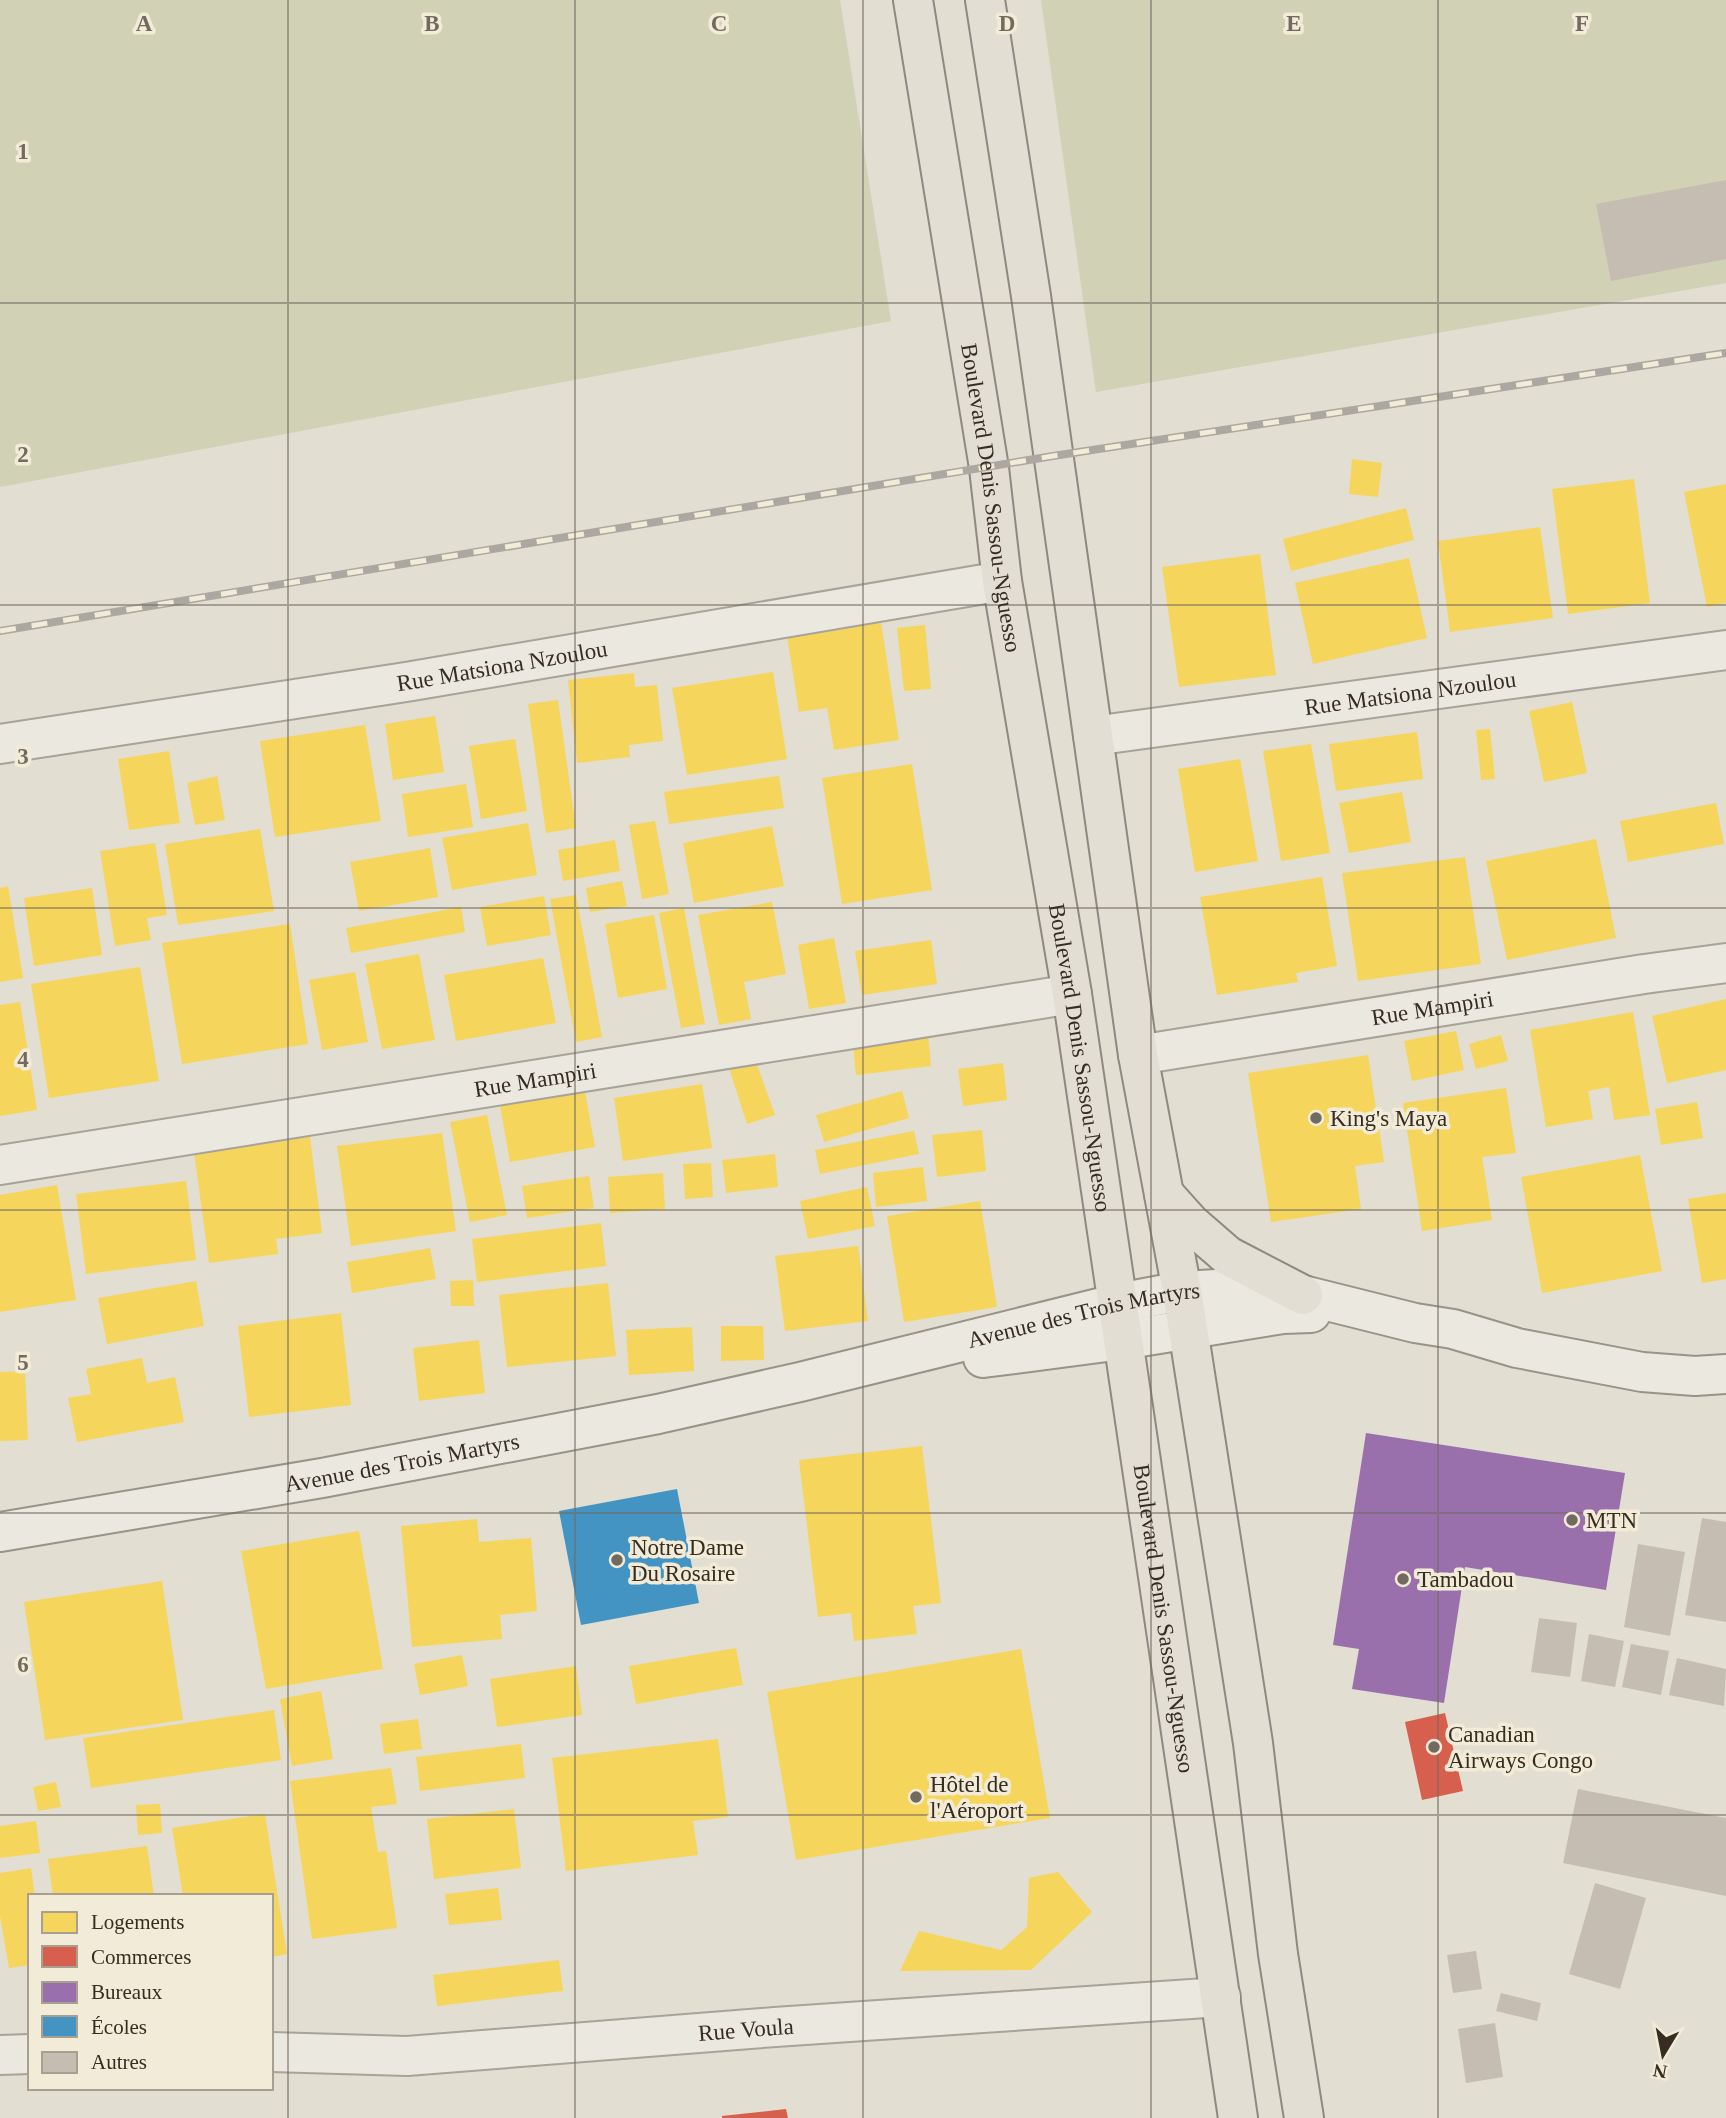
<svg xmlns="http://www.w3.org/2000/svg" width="1726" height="2118" viewBox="0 0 1726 2118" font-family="'Times New Roman',serif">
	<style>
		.green { fill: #d0d1b5 }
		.homes { fill: #f6d55c }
		.shops { fill: #d6604d }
		.offices { fill: #9970ab }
		.schools { fill: #4393c3 }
		.building { fill: #c6bdb2 }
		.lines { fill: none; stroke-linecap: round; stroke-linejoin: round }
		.street-casing { stroke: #a8a399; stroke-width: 42 }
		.secondary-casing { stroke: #989389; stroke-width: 42 }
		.primary-casing { stroke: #8e8980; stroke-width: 42 }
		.street { stroke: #ebe8e0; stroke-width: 38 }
		.secondary { stroke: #ebe8e0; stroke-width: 38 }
		.primary { stroke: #e2ded4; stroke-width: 38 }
		.rail-casing { stroke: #aba8a1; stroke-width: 8 }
		.rail { stroke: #f2ebd8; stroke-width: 5; stroke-dasharray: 16; stroke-linecap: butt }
		.grid { fill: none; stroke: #736a5f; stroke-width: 2; stroke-opacity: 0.55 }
		.poi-dot { fill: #736a5f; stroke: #f2ebd8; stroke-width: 2.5 }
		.labels { text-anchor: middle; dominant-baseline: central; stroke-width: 7; stroke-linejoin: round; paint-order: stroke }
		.street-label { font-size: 23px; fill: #372c21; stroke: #f2ebd8 }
		.poi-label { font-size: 23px; fill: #372c21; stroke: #f2ebd8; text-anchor: start }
		.grid-label { font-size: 23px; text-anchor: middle; font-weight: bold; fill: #736a5f; stroke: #f2ebd8; stroke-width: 7; stroke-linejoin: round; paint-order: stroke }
	</style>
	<rect width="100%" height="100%" fill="#e2ded1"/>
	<path class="green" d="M 0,0 L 840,0 L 891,321 L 0,487 Z
		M 1041,0 L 1726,0 L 1726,283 L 1096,392 Z"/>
	<path class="homes" d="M 1352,459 L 1382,463 L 1378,497 L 1349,494 Z
		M 1634,479 L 1650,603 L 1568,614 L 1552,489 Z
		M 1726,484 L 1726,603 L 1707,607 L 1684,492 Z
		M 1406,508 L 1414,540 L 1291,571 L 1283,539 Z
		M 1540,527 L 1553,618 L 1450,632 L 1438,541 Z
		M 1260,554 L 1276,675 L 1179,687 L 1162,567 Z
		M 1409,558 L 1427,638 L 1313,664 L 1295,583 Z
		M 881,622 L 899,740 L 834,750 L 827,708 L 799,712 L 787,636 Z
		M 925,625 L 931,689 L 904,691 L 897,628 Z
		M 773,672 L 787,759 L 687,775 L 672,688 Z
		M 634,673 L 635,687 L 657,685 L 663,741 L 629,745 L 630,757 L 577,763 L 568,680 Z
		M 558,700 L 576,828 L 546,833 L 528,704 Z
		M 1572,702 L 1587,773 L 1544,782 L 1529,711 Z
		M 435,716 L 444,772 L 393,780 L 385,724 Z
		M 365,725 L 381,821 L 275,837 L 260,741 Z
		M 1490,729 L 1495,779 L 1481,780 L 1476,730 Z
		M 1417,732 L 1423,779 L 1336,791 L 1329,744 Z
		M 515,739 L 527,811 L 481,819 L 469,746 Z
		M 1311,744 L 1330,853 L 1281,861 L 1263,751 Z
		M 169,751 L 180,823 L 129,830 L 118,759 Z
		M 1240,759 L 1258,861 L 1195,872 L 1178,769 Z
		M 912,764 L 932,890 L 842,904 L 822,778 Z
		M 217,776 L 225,820 L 195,825 L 187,783 Z
		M 779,776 L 784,808 L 669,824 L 664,792 Z
		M 466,784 L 473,827 L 408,837 L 402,794 Z
		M 1402,792 L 1411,842 L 1349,853 L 1339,803 Z
		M 1716,803 L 1724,844 L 1628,862 L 1620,821 Z
		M 655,821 L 669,894 L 642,899 L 629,825 Z
		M 528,823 L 537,875 L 452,890 L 442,838 Z
		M 772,826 L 784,886 L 694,903 L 683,843 Z
		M 260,829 L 274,911 L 178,925 L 165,844 Z
		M 1596,839 L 1616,938 L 1507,960 L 1486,861 Z
		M 615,840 L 620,871 L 563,881 L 558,850 Z
		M 155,843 L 167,915 L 147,918 L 151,940 L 115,946 L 100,851 Z
		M 430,848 L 438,897 L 359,911 L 350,862 Z
		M 1465,857 L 1481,964 L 1358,981 L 1342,873 Z
		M 1322,877 L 1337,966 L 1296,973 L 1298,982 L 1217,995 L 1200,897 Z
		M 622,881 L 627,906 L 590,912 L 586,888 Z
		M 8,886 L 23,978 L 0,982 L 0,888 Z
		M 92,888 L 102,955 L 34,966 L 24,898 Z
		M 576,895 L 602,1037 L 576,1042 L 550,899 Z
		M 544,896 L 551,935 L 487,946 L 480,907 Z
		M 772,902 L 786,974 L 744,982 L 751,1019 L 719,1025 L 698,915 Z
		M 461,907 L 465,932 L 351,953 L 346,928 Z
		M 684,908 L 705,1024 L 681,1028 L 659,913 Z
		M 654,915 L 667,989 L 618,998 L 605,924 Z
		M 290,924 L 308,1044 L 182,1064 L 162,943 Z
		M 834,938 L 846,1003 L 809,1009 L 798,945 Z
		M 931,940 L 937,984 L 862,995 L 855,951 Z
		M 419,954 L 435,1040 L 382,1049 L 365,964 Z
		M 543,958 L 556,1023 L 456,1041 L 444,975 Z
		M 140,967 L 159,1081 L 49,1098 L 31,984 Z
		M 355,972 L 368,1042 L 322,1050 L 309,980 Z
		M 1726,999 L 1726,1070 L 1667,1083 L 1652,1016 Z
		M 20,1002 L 37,1110 L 0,1116 L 0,1005 Z
		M 1633,1012 L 1650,1115 L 1614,1120 L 1609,1087 L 1588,1091 L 1593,1119 L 1546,1127 L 1530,1030 Z
		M 1456,1031 L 1464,1070 L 1412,1081 L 1404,1041 Z
		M 928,1034 L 931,1066 L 856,1075 L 853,1043 Z
		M 1501,1035 L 1508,1061 L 1476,1069 L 1469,1044 Z
		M 1368,1055 L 1384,1162 L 1355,1166 L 1361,1209 L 1271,1222 L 1248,1073 Z
		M 755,1059 L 775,1115 L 747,1124 L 729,1068 Z
		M 1003,1063 L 1007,1100 L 963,1106 L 958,1069 Z
		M 702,1084 L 712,1148 L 623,1161 L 614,1098 Z
		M 584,1086 L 595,1147 L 510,1162 L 499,1100 Z
		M 1506,1088 L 1516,1153 L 1482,1157 L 1492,1220 L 1422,1231 L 1403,1103 Z
		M 902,1091 L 909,1118 L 824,1142 L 816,1115 Z
		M 1697,1102 L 1703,1138 L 1661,1145 L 1655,1109 Z
		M 487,1115 L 507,1215 L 470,1222 L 450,1122 Z
		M 982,1130 L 986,1171 L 937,1177 L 932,1135 Z
		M 914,1131 L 919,1154 L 820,1174 L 815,1150 Z
		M 442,1133 L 456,1231 L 351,1246 L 337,1146 Z
		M 310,1137 L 322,1233 L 276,1239 L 278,1254 L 209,1263 L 194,1152 Z
		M 775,1154 L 778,1187 L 726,1193 L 722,1160 Z
		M 1640,1155 L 1662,1271 L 1542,1293 L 1521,1177 Z
		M 711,1163 L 713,1197 L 685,1199 L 683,1164 Z
		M 923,1167 L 927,1201 L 876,1207 L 873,1173 Z
		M 663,1173 L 665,1209 L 610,1213 L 608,1177 Z
		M 589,1176 L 594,1208 L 527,1218 L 522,1186 Z
		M 186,1181 L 196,1260 L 86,1274 L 76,1194 Z
		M 57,1185 L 76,1300 L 0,1312 L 0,1195 Z
		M 867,1187 L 875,1226 L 808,1239 L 800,1201 Z
		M 1726,1193 L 1726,1279 L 1702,1283 L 1688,1199 Z
		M 980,1201 L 997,1307 L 904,1322 L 887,1216 Z
		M 601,1223 L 606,1266 L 477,1282 L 472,1239 Z
		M 858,1246 L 868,1321 L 785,1331 L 775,1256 Z
		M 430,1248 L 436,1279 L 352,1293 L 347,1262 Z
		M 473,1280 L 474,1306 L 451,1306 L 450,1281 Z
		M 196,1281 L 204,1326 L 107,1344 L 98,1298 Z
		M 608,1283 L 616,1356 L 507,1367 L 499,1295 Z
		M 341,1313 L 351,1405 L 249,1417 L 238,1326 Z
		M 721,1326 L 763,1326 L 764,1360 L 721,1361 Z
		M 692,1327 L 694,1371 L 629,1375 L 626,1330 Z
		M 479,1340 L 485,1393 L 419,1401 L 413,1348 Z
		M 142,1358 L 147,1383 L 175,1377 L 184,1422 L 77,1442 L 68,1398 L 91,1394 L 86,1369 Z
		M 25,1371 L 28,1440 L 0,1441 L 0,1372 Z
		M 922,1446 L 941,1603 L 913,1606 L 917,1634 L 854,1641 L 851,1613 L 818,1617 L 799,1460 Z
		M 477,1519 L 479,1542 L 531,1538 L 537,1611 L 500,1615 L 502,1639 L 412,1647 L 401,1526 Z
		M 359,1531 L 383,1669 L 266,1689 L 241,1551 Z
		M 162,1581 L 183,1720 L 45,1740 L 24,1602 Z
		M 736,1648 L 743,1685 L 636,1704 L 629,1666 Z
		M 1021,1649 L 1050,1818 L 796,1860 L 767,1692 Z
		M 462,1655 L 468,1686 L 420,1695 L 414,1664 Z
		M 576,1666 L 582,1715 L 497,1727 L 490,1679 Z
		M 321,1691 L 333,1759 L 292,1766 L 280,1699 Z
		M 274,1710 L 281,1760 L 91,1788 L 83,1738 Z
		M 418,1719 L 422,1749 L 384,1754 L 380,1724 Z
		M 718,1739 L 728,1817 L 693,1821 L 698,1855 L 566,1871 L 552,1758 Z
		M 521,1744 L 525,1778 L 420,1791 L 416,1757 Z
		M 391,1768 L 397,1804 L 371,1807 L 378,1852 L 386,1851 L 397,1928 L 312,1939 L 290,1781 Z
		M 56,1782 L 61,1807 L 38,1811 L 33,1787 Z
		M 160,1804 L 162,1833 L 138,1835 L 136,1805 Z
		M 514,1809 L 521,1868 L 434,1879 L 427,1819 Z
		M 265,1814 L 287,1954 L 271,1957 L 271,1896 L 183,1896 L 172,1828 Z
		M 36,1821 L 40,1853 L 0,1858 L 0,1826 Z
		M 147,1846 L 154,1896 L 53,1896 L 48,1859 Z
		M 31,1868 L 35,1896 L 30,1896 L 30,1965 L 9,1968 L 0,1916 L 0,1873 Z
		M 1058,1872 L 1092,1912 L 1031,1970 L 900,1971 L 919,1931 L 1001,1950 L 1027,1927 L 1029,1878 Z
		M 498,1888 L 502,1920 L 449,1925 L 445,1894 Z
		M 559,1960 L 563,1991 L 437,2006 L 433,1975 Z"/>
	<path class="shops" d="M 1445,1713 L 1463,1791 L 1422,1800 L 1405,1722 Z
		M 786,2109 L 788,2118 L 722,2118 L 722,2116 Z"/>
	<path class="offices" d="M 1366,1433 L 1625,1473 L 1606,1590 L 1465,1567 L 1444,1703 L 1352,1689 L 1359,1649 L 1333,1645 Z"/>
	<path class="schools" d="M 677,1489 L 699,1603 L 581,1625 L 559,1511 Z"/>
	<path class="building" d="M 1726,180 L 1726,259 L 1611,281 L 1596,204 Z
		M 1702,1518 L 1726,1522 L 1726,1622 L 1685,1615 Z
		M 1638,1544 L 1685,1552 L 1670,1636 L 1624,1627 Z
		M 1539,1618 L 1577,1623 L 1570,1677 L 1531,1672 Z
		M 1589,1634 L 1624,1641 L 1615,1687 L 1581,1681 Z
		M 1631,1644 L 1669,1651 L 1661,1695 L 1622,1687 Z
		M 1677,1658 L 1726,1669 L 1724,1706 L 1669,1695 Z
		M 1578,1789 L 1726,1818 L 1726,1896 L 1563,1863 Z
		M 1595,1883 L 1646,1898 L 1620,1989 L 1569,1974 Z
		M 1476,1951 L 1482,1989 L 1453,1993 L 1447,1955 Z
		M 1501,1993 L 1541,2003 L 1537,2021 L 1496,2011 Z
		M 1495,2023 L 1503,2077 L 1466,2083 L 1458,2029 Z"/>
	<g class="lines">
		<g class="street-casing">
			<g id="street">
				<path id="s1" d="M 1093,736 L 1726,650"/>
				<path id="s2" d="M 0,744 L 406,682 L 1002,581"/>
				<path id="s3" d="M 1138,1055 L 1644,974 L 1726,963"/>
				<path id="s4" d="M 0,1165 L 1072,994"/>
				<path id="s5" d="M 271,2052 L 407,2056 L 775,2027 L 1221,1997"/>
				<path d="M 0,2055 L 30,2054"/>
			</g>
		</g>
		<g class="secondary-casing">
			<g id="secondary">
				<path d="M 983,1358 L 1122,1340 L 1283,1314 L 1311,1313"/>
				<path id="s6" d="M 0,1532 L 322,1478 L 658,1414 L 800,1382 L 1119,1303 L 1182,1291 L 1234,1288 L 1303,1295 L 1415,1323 L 1453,1329 L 1517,1348 L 1642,1372 L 1695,1376 L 1726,1374"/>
			</g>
		</g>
		<g class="primary-casing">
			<g id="primary">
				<path id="s7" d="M 913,0 L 989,468 L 1002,581 L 1072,994 L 1238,2118"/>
				<path d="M 985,0 L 1031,296 L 1138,1055 L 1182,1291 L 1253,1743 L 1278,1954 L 1304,2118"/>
				<path d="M 1164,1194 L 1190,1223 L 1228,1256 L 1303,1295"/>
			</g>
		</g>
		<use href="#street" class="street"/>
		<use href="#secondary" class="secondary"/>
		<use href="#primary" class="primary"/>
		<g class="rail-casing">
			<path id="rail" d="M 0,631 L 1053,456 L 1726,353"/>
		</g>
		<use href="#rail" class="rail"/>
	</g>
	<path class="grid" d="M 288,0 L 288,2118M 575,0 L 575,2118M 863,0 L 863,2118M 1151,0 L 1151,2118M 1438,0 L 1438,2118M 0,303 L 1726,303M 0,605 L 1726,605M 0,908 L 1726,908M 0,1210 L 1726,1210M 0,1513 L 1726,1513M 0,1815 L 1726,1815"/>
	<g class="poi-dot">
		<circle cx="1316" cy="1118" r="7"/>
		<circle cx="1572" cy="1520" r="7"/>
		<circle cx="617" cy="1560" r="7"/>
		<circle cx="1403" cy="1579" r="7"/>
		<circle cx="1434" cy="1747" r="7"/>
		<circle cx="916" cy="1797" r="7"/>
	</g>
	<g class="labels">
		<g class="street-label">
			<text stroke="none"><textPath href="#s7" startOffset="504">Boulevard Denis Sassou-Nguesso</textPath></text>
			<text stroke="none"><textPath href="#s2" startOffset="508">Rue Matsiona Nzoulou</textPath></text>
			<text stroke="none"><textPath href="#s1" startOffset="320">Rue Matsiona Nzoulou</textPath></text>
			<text stroke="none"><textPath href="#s3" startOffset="298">Rue Mampiri</textPath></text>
			<text stroke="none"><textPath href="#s7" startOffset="1071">Boulevard Denis Sassou-Nguesso</textPath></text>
			<text stroke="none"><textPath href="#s4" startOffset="542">Rue Mampiri</textPath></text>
			<text stroke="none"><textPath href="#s6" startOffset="1106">Avenue des Trois Martyrs</textPath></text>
			<text stroke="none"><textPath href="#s6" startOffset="408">Avenue des Trois Martyrs</textPath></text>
			<text stroke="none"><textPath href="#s7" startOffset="1638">Boulevard Denis Sassou-Nguesso</textPath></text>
			<text stroke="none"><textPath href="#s5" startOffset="476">Rue Voula</textPath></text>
		</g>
		<g class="poi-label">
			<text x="1330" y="1118">King's Maya</text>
			<text x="1586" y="1520">MTN</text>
			<text x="631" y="1547">Notre Dame<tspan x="631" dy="26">Du Rosaire</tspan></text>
			<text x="1417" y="1579">Tambadou</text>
			<text x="1448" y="1734">Canadian<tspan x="1448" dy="26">Airways Congo</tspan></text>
			<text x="930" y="1784">Hôtel de<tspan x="930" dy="26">l'Aéroport</tspan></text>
		</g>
	</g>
	<g class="grid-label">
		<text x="144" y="31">A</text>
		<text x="432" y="31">B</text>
		<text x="719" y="31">C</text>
		<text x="1007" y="31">D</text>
		<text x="1294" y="31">E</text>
		<text x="1582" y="31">F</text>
		<text x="23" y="159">1</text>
		<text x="23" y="462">2</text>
		<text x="23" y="764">3</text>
		<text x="23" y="1067">4</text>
		<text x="23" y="1370">5</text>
		<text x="23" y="1672">6</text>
	</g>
	<rect x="28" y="1894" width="245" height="196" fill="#f2ebd8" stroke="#a79f8f" stroke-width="2"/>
	<rect x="42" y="1912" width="35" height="21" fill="#f6d55c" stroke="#a79f8f" stroke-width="2"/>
	<text x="91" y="1929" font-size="21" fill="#372c21">Logements</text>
	<rect x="42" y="1946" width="35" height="21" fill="#d6604d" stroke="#a79f8f" stroke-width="2"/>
	<text x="91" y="1964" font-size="21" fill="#372c21">Commerces</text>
	<rect x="42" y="1982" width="35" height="21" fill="#9970ab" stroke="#a79f8f" stroke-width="2"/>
	<text x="91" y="1999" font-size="21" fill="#372c21">Bureaux</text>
	<rect x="42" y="2016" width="35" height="21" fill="#4393c3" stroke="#a79f8f" stroke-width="2"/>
	<text x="91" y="2034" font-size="21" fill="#372c21">Écoles</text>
	<rect x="42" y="2052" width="35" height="21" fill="#c6bdb2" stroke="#a79f8f" stroke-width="2"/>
	<text x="91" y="2069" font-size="21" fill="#372c21">Autres</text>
	<g transform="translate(1663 2055) rotate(190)" stroke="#f2ebd8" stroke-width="5" paint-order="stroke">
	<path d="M0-5L12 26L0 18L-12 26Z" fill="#372c21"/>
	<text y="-10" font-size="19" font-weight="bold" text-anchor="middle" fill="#372c21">N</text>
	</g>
</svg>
